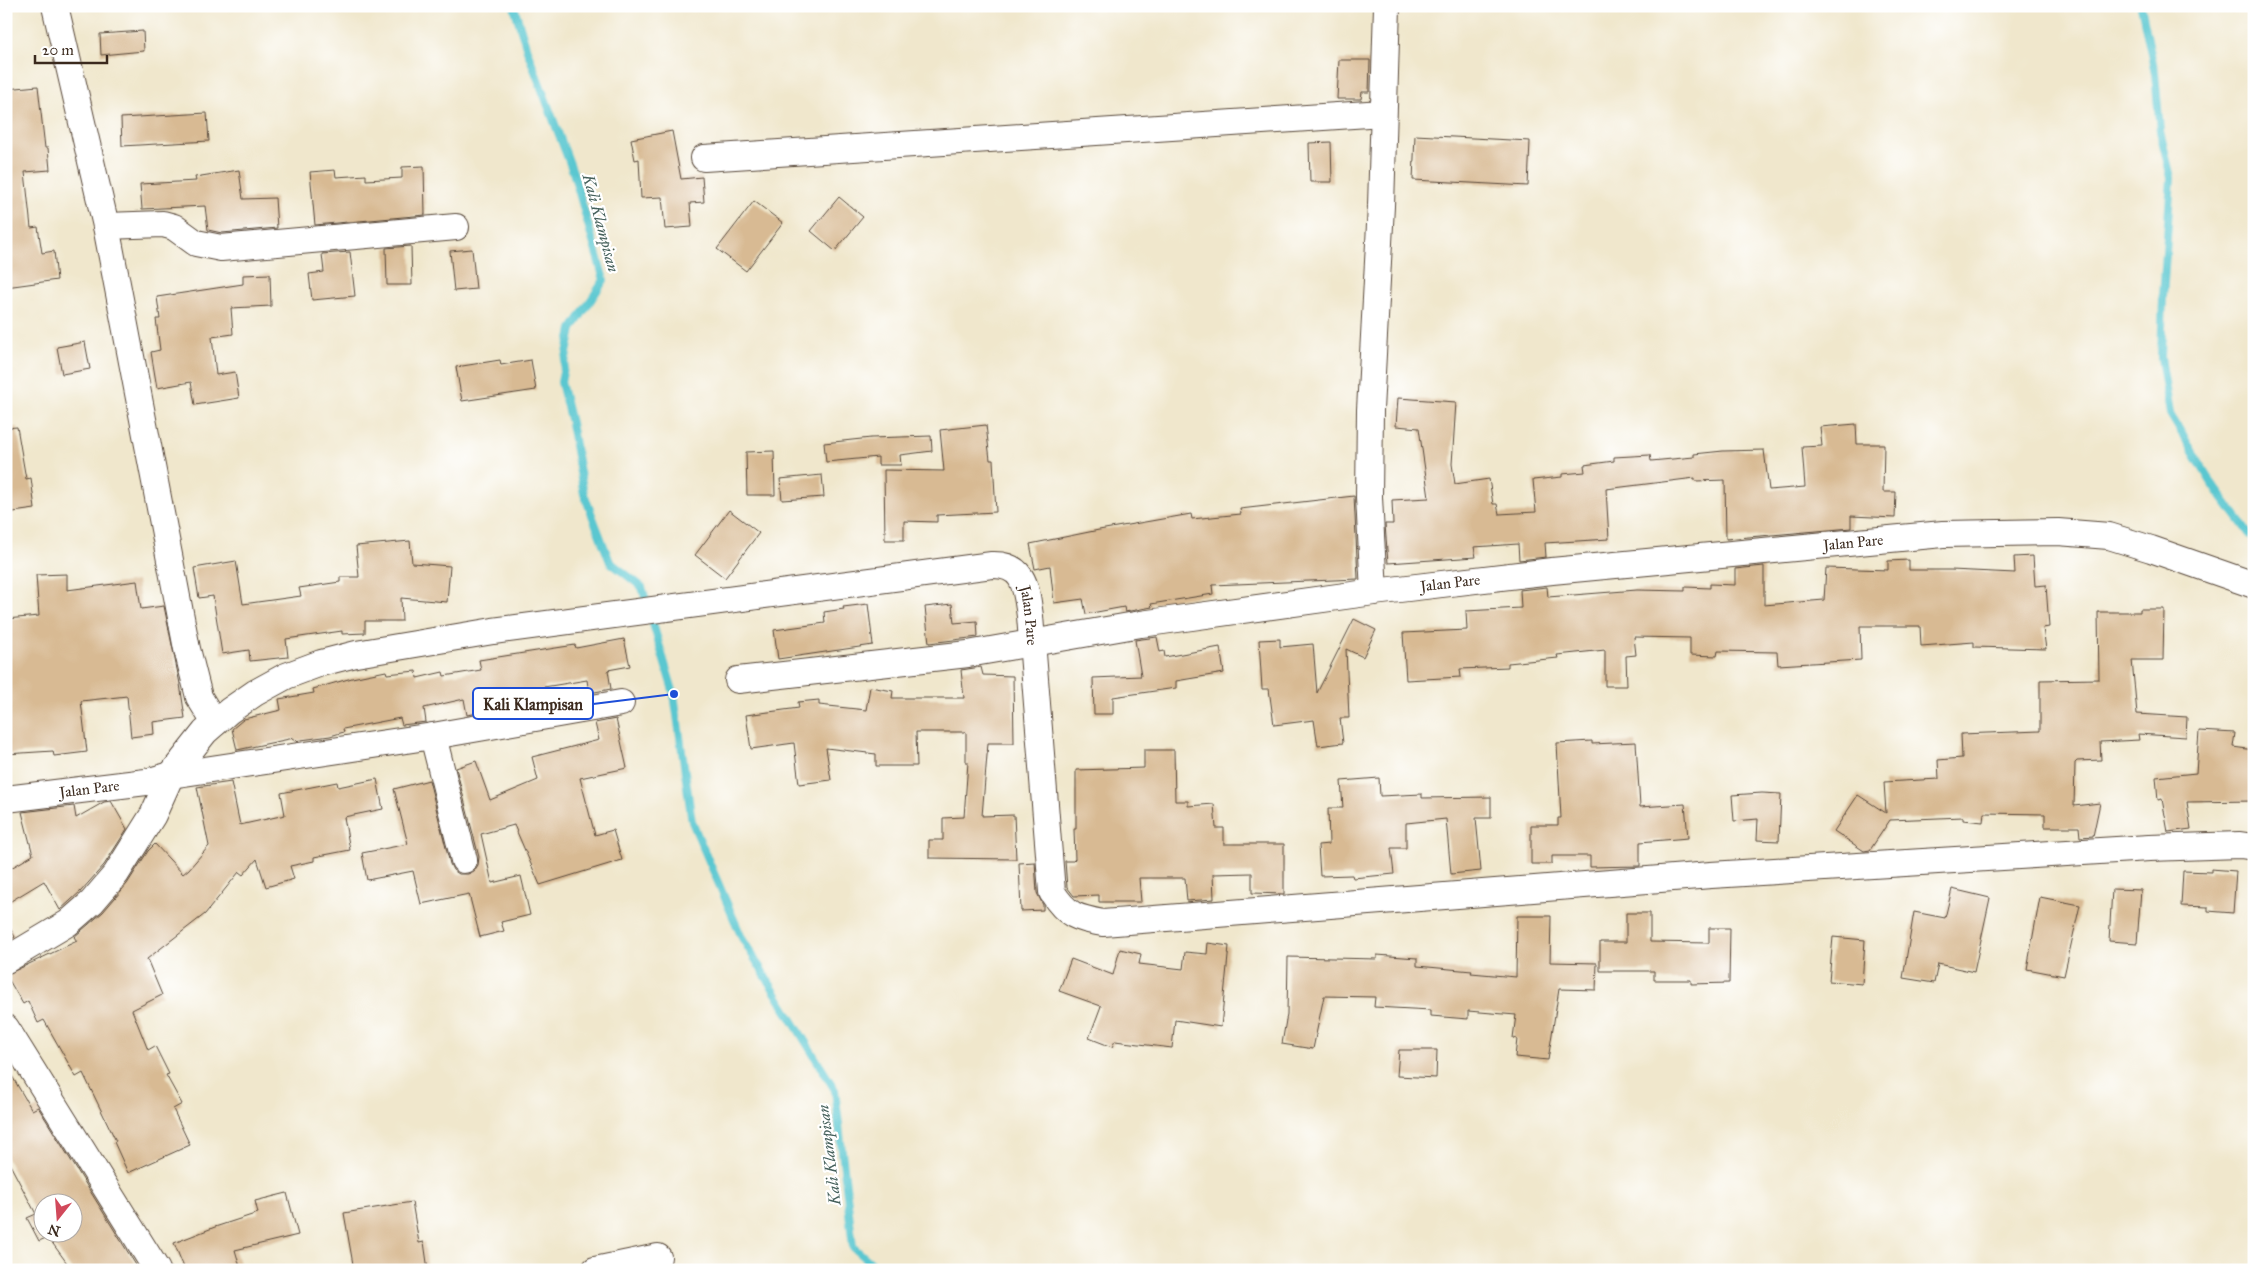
<svg xmlns="http://www.w3.org/2000/svg" width="2260" height="1276" viewBox="0 0 2260 1276" font-family="'IM FELL Great Primer',serif">
	<style>
		.lines { fill: none; stroke-linecap: round; stroke-linejoin: round }
		.stream { stroke: #5ac7d0; stroke-width: 8 }
		.building { fill: #d8ba93; fill-rule: evenodd }
		.minor-casing { stroke: #564638; stroke-width: 28 }
		.minor { stroke: #fff; stroke-width: 26 }
		.labels { text-anchor: middle; dominant-baseline: central; stroke-width: 4.5; stroke-linejoin: round; paint-order: stroke }
		.street-label { font-size: 15px; fill: #3b2a1e; stroke: #fff }
		.water-label { font-size: 16px; font-style: italic; fill: #46615c; stroke: #fff }
		.leader { fill: none; stroke: #1d4ed8; stroke-width: 2 }
		.callout-dot { fill: #1d4ed8; stroke: #fff; stroke-width: 2 }
		.callout { fill: #fff; stroke: #1d4ed8; stroke-width: 2 }
		.callout-label { font-size: 16px; text-anchor: middle; font-weight: bold; fill: #3b2a1e }
	</style>
	<rect width="100%" height="100%" fill="#fff"/>
	<filter id="ink" filterUnits="userSpaceOnUse"><feTurbulence type="fractalNoise" baseFrequency=".02" numOctaves="2"/><feDisplacementMap in="SourceGraphic" scale="10" xChannelSelector="R" yChannelSelector="G"/><feConvolveMatrix kernelMatrix="1 2 1 2 8 2 1 2 1" color-interpolation-filters="sRGB"/></filter>
	<filter id="wash" filterUnits="userSpaceOnUse"><feTurbulence type="fractalNoise" baseFrequency=".0096" numOctaves="4" result="noise"/><feDisplacementMap in="SourceGraphic" scale="20" xChannelSelector="R" yChannelSelector="G"/><feGaussianBlur stdDeviation="1.12" result="paint"/><feColorMatrix in="noise" values="0 0 0 0 0 0 0 0 0 0 0 0 0 0 0 0 0 1.4 0 .05"/><feComposite in="paint" operator="in"/></filter>
	<g filter="url(#wash)">
		<rect width="100%" height="100%" fill="#f0e7cc"/>
		<g class="lines">
			<path class="stream" d="M 514,6 L 527,50 L 573,172 L 604,280 L 572,329 L 561,382 L 571,423 L 584,494 L 610,562 L 642,587 L 674,694 L 692,822 L 742,938 L 835,1090 L 853,1247 L 879,1270
				M 2141,6 L 2155,73 L 2160,131 L 2171,178 L 2163,297 L 2161,358 L 2170,414 L 2211,482 L 2254,540"/>
		</g>
		<g id="blocks">
			<path class="building" d="M 143,31 L 144,51 L 101,55 L 100,34 Z
				M 1339,60 L 1370,60 L 1369,92 L 1362,92 L 1361,99 L 1337,99 Z
				M 38,86 L 45,148 L 48,148 L 50,170 L 25,172 L 31,228 L 38,227 L 42,253 L 54,251 L 57,280 L 6,287 L 6,89 Z
				M 207,113 L 209,141 L 122,146 L 121,118 Z
				M 672,131 L 681,179 L 702,177 L 704,202 L 690,203 L 692,227 L 665,229 L 662,197 L 641,198 L 639,159 L 635,160 L 631,139 Z
				M 1415,135 L 1530,141 L 1528,186 L 1413,180 Z
				M 1331,142 L 1332,182 L 1310,182 L 1309,143 Z
				M 424,166 L 425,215 L 315,225 L 310,172 L 335,170 L 336,177 L 366,175 L 366,180 L 402,178 L 402,167 Z
				M 239,170 L 243,199 L 275,198 L 277,228 L 222,233 L 208,230 L 205,206 L 142,209 L 140,184 L 196,181 L 195,177 Z
				M 839,197 L 863,217 L 835,251 L 811,231 Z
				M 754,201 L 783,223 L 746,271 L 717,249 Z
				M 411,246 L 412,285 L 387,285 L 386,248 Z
				M 472,249 L 476,289 L 454,291 L 450,251 Z
				M 350,252 L 355,296 L 312,300 L 309,274 L 324,272 L 322,254 Z
				M 270,274 L 271,306 L 231,308 L 233,334 L 212,337 L 216,375 L 235,372 L 239,398 L 195,405 L 191,382 L 157,388 L 151,352 L 160,350 L 156,319 L 160,319 L 157,297 L 243,284 L 243,275 Z
				M 85,342 L 90,369 L 62,374 L 57,347 Z
				M 500,360 L 501,365 L 531,360 L 536,390 L 462,401 L 456,367 Z
				M 1398,398 L 1456,402 L 1452,464 L 1455,484 L 1489,479 L 1493,504 L 1497,504 L 1499,514 L 1536,512 L 1533,480 L 1562,477 L 1562,474 L 1585,472 L 1584,465 L 1614,461 L 1614,457 L 1650,455 L 1651,461 L 1694,457 L 1694,454 L 1723,451 L 1764,450 L 1769,490 L 1805,487 L 1802,447 L 1822,446 L 1820,427 L 1856,424 L 1857,444 L 1884,444 L 1883,492 L 1896,492 L 1895,518 L 1851,516 L 1851,528 L 1726,539 L 1725,480 L 1695,481 L 1695,478 L 1606,489 L 1609,539 L 1545,543 L 1546,557 L 1519,560 L 1518,544 L 1474,547 L 1476,557 L 1388,563 L 1385,524 L 1393,524 L 1392,500 L 1429,498 L 1419,428 L 1396,426 Z
				M 986,425 L 990,460 L 993,460 L 996,512 L 937,515 L 937,522 L 904,521 L 904,540 L 885,540 L 884,470 L 944,471 L 940,430 Z
				M 17,427 L 26,479 L 31,478 L 35,509 L 6,513 L 6,428 Z
				M 931,436 L 932,451 L 900,455 L 901,465 L 878,465 L 878,457 L 826,462 L 824,443 L 871,438 Z
				M 774,451 L 775,495 L 747,495 L 746,452 Z
				M 822,475 L 824,497 L 782,500 L 780,479 Z
				M 1354,496 L 1358,579 L 1212,585 L 1213,594 L 1151,604 L 1152,607 L 1125,612 L 1124,607 L 1086,614 L 1083,599 L 1054,603 L 1050,566 L 1035,569 L 1030,544 L 1099,530 L 1191,514 L 1192,519 L 1241,514 L 1240,509 Z
				M 729,510 L 759,533 L 725,578 L 695,555 Z
				M 410,541 L 412,563 L 450,566 L 447,602 L 401,598 L 402,621 L 365,621 L 365,633 L 342,634 L 342,631 L 286,639 L 288,657 L 250,661 L 249,650 L 222,654 L 213,596 L 199,598 L 194,568 L 236,561 L 243,604 L 301,596 L 299,588 L 340,582 L 340,577 L 359,577 L 356,546 Z
				M 2033,556 L 2035,586 L 2046,585 L 2049,627 L 2043,628 L 2046,649 L 1974,647 L 1974,642 L 1921,646 L 1920,626 L 1860,626 L 1861,660 L 1778,665 L 1777,652 L 1718,651 L 1717,656 L 1690,655 L 1690,638 L 1634,637 L 1636,655 L 1626,656 L 1627,686 L 1605,686 L 1605,650 L 1557,655 L 1558,658 L 1508,663 L 1508,667 L 1460,669 L 1461,677 L 1406,680 L 1403,633 L 1467,630 L 1466,611 L 1521,608 L 1520,590 L 1547,587 L 1548,597 L 1637,590 L 1685,591 L 1685,587 L 1710,588 L 1710,584 L 1735,585 L 1735,569 L 1764,566 L 1764,605 L 1824,600 L 1826,568 L 1888,570 L 1888,561 L 1909,560 L 1909,570 L 1951,570 L 2015,573 L 2014,557 Z
				M 67,574 L 67,590 L 137,581 L 141,609 L 164,606 L 180,684 L 185,718 L 153,722 L 154,734 L 131,737 L 127,696 L 81,701 L 87,752 L 54,756 L 53,751 L 6,754 L 6,619 L 39,616 L 36,575 Z
				M 868,604 L 873,645 L 778,659 L 774,630 L 825,623 L 824,612 L 844,609 L 843,607 Z
				M 952,604 L 954,623 L 977,621 L 978,637 L 929,643 L 925,607 Z
				M 2140,609 L 2164,609 L 2163,660 L 2132,660 L 2137,714 L 2187,717 L 2186,737 L 2138,734 L 2139,740 L 2100,742 L 2101,760 L 2077,761 L 2075,763 L 2074,806 L 2100,803 L 2093,836 L 2080,837 L 2079,827 L 2045,827 L 2045,814 L 1984,813 L 1983,822 L 1963,820 L 1963,817 L 1890,820 L 1870,850 L 1864,851 L 1834,831 L 1858,795 L 1886,813 L 1884,782 L 1939,779 L 1938,760 L 1962,758 L 1961,734 L 2040,731 L 2040,680 L 2099,679 L 2098,612 L 2140,612 Z
				M 1354,619 L 1376,630 L 1363,657 L 1346,649 L 1349,718 L 1340,718 L 1343,743 L 1318,746 L 1314,720 L 1274,725 L 1269,689 L 1262,689 L 1259,640 L 1280,639 L 1280,647 L 1313,644 L 1317,693 Z
				M 1157,637 L 1160,652 L 1164,651 L 1165,657 L 1220,647 L 1224,673 L 1176,681 L 1176,688 L 1113,697 L 1113,714 L 1094,714 L 1093,678 L 1141,676 L 1135,640 Z
				M 624,639 L 630,666 L 608,670 L 611,689 L 589,693 L 587,680 L 544,687 L 547,701 L 467,715 L 464,699 L 424,708 L 426,722 L 402,725 L 400,718 L 343,729 L 344,732 L 330,736 L 294,741 L 294,738 L 237,750 L 232,729 L 244,719 L 281,710 L 279,699 L 314,693 L 313,689 L 352,678 L 386,671 L 387,674 L 416,671 L 417,678 L 443,672 L 444,676 L 481,670 L 479,660 L 575,645 L 576,648 Z
				M 981,667 L 983,675 L 1013,676 L 1014,743 L 988,743 L 982,816 L 1014,815 L 1016,859 L 929,858 L 929,840 L 943,840 L 943,818 L 964,817 L 968,762 L 966,762 L 966,732 L 916,732 L 917,766 L 876,766 L 876,754 L 826,748 L 831,780 L 799,784 L 794,743 L 751,749 L 746,715 L 799,708 L 798,702 L 819,700 L 819,705 L 866,710 L 870,687 L 893,691 L 892,698 L 964,698 L 961,670 Z
				M 616,719 L 627,768 L 580,778 L 595,835 L 613,830 L 622,860 L 540,885 L 514,825 L 481,834 L 492,883 L 521,876 L 530,915 L 501,922 L 504,931 L 480,937 L 469,894 L 421,904 L 413,871 L 367,880 L 362,853 L 408,844 L 394,789 L 429,780 L 450,864 L 453,870 L 459,874 L 468,874 L 474,871 L 478,865 L 479,857 L 456,768 L 476,761 L 490,800 L 538,780 L 532,757 L 599,740 L 595,723 Z
				M 2199,731 L 2235,733 L 2233,747 L 2254,750 L 2254,801 L 2187,802 L 2191,829 L 2168,832 L 2162,799 L 2158,800 L 2156,777 L 2196,773 Z
				M 1592,741 L 1592,744 L 1636,742 L 1640,807 L 1685,804 L 1688,838 L 1640,842 L 1640,866 L 1590,867 L 1590,856 L 1552,856 L 1552,864 L 1531,864 L 1531,825 L 1558,825 L 1558,818 L 1561,818 L 1557,743 Z
				M 1144,750 L 1174,750 L 1175,801 L 1188,801 L 1188,806 L 1214,804 L 1216,828 L 1224,828 L 1224,844 L 1284,844 L 1284,894 L 1252,893 L 1252,873 L 1213,874 L 1214,899 L 1187,901 L 1185,878 L 1139,878 L 1141,902 L 1099,902 L 1099,895 L 1074,896 L 1067,887 L 1065,861 L 1073,861 L 1075,859 L 1074,829 L 1076,829 L 1076,770 L 1144,768 Z
				M 1379,778 L 1380,796 L 1422,794 L 1422,798 L 1491,797 L 1491,818 L 1476,818 L 1481,871 L 1451,874 L 1446,819 L 1406,823 L 1406,848 L 1391,848 L 1394,874 L 1353,878 L 1352,875 L 1320,876 L 1318,845 L 1329,844 L 1328,808 L 1343,808 L 1341,781 Z
				M 377,779 L 383,809 L 344,817 L 350,850 L 314,857 L 314,861 L 290,866 L 294,879 L 266,887 L 257,859 L 243,875 L 239,872 L 205,914 L 147,959 L 162,995 L 132,1010 L 148,1050 L 155,1046 L 169,1074 L 166,1075 L 182,1104 L 173,1109 L 190,1145 L 128,1173 L 114,1142 L 116,1141 L 83,1073 L 76,1077 L 44,1020 L 38,1023 L 28,1001 L 23,1004 L 6,975 L 77,941 L 74,937 L 103,912 L 127,884 L 148,851 L 155,844 L 183,874 L 189,869 L 209,846 L 197,787 L 231,782 L 240,825 L 285,815 L 281,793 L 337,782 L 338,787 Z
				M 1762,793 L 1781,794 L 1779,841 L 1757,840 L 1758,819 L 1734,821 L 1732,795 Z
				M 111,801 L 127,829 L 104,865 L 81,891 L 60,910 L 44,881 L 6,904 L 6,871 L 33,855 L 22,812 L 74,806 L 76,818 L 104,802 Z
				M 1035,862 L 1037,893 L 1043,905 L 1043,910 L 1021,911 L 1019,863 Z
				M 2211,869 L 2236,871 L 2233,913 L 2208,911 L 2208,907 L 2181,906 L 2183,871 L 2211,872 Z
				M 1952,889 L 1990,898 L 1974,972 L 1938,964 L 1934,983 L 1903,978 L 1914,912 L 1945,918 Z
				M 2112,889 L 2141,890 L 2137,943 L 2109,941 Z
				M 2040,897 L 2080,905 L 2064,976 L 2027,969 Z
				M 1626,913 L 1650,913 L 1650,942 L 1709,943 L 1709,928 L 1730,928 L 1729,983 L 1691,984 L 1691,980 L 1654,980 L 1654,971 L 1600,971 L 1600,942 L 1626,942 Z
				M 1517,916 L 1551,916 L 1550,962 L 1597,963 L 1596,990 L 1559,989 L 1548,1060 L 1515,1057 L 1517,1039 L 1513,1038 L 1516,1015 L 1468,1011 L 1468,1019 L 1431,1016 L 1431,1010 L 1374,1007 L 1375,997 L 1324,996 L 1313,1049 L 1282,1044 L 1287,1014 L 1288,957 L 1377,959 L 1377,955 L 1417,958 L 1417,966 L 1472,971 L 1471,973 L 1516,977 Z
				M 6,921 L 15,937 L 6,942 Z
				M 1833,937 L 1865,940 L 1862,984 L 1829,981 Z
				M 1208,943 L 1229,946 L 1221,1027 L 1175,1020 L 1172,1048 L 1115,1041 L 1112,1047 L 1089,1038 L 1101,1006 L 1059,991 L 1071,959 L 1113,975 L 1120,949 L 1141,954 L 1139,964 L 1183,969 L 1185,952 L 1207,954 Z
				M 1399,1050 L 1437,1050 L 1436,1078 L 1397,1076 Z
				M 6,1066 L 32,1110 L 38,1107 L 139,1270 L 72,1270 L 48,1237 L 39,1241 L 27,1218 L 36,1214 L 6,1157 ZM 42,1204 L 72,1204 L 72,1234 L 42,1234 Z
				M 287,1193 L 298,1235 L 235,1250 L 241,1270 L 185,1270 L 174,1243 L 215,1227 L 258,1213 L 255,1201 Z
				M 412,1202 L 419,1243 L 424,1242 L 428,1270 L 354,1270 L 344,1213 Z"/>
		</g>
	</g>
	<g filter="url(#ink)">
		<use href="#blocks" fill-opacity="0" stroke="#564638" stroke-width="1"/>
		<g class="lines">
			<g class="minor-casing">
				<g id="minor">
					<path d="M 55,6 L 106,226 L 187,649 L 199,697 L 215,723"/>
					<path d="M 704,158 L 1383,113"/>
					<path d="M 106,226 L 163,224 L 174,227 L 196,243 L 221,248 L 456,227"/>
					<path d="M 1374,592 L 1369,497 L 1370,410 L 1381,206 L 1387,6"/>
					<path id="s1" d="M 738,680 L 968,654 L 1141,624 L 1374,592 L 1552,571 L 1943,534 L 2058,532 L 2109,536 L 2151,549 L 2254,585"/>
					<path d="M 433,736 L 464,860"/>
					<path id="s2" d="M 6,799 L 146,782 L 171,775 L 433,736 L 621,703"/>
					<path id="s3" d="M 6,960 L 68,923 L 92,902 L 116,874 L 153,815 L 171,775 L 205,732 L 229,711 L 255,693 L 286,676 L 321,663 L 356,654 L 493,631 L 992,565 C 1026,564 1026,590 1030,616 L 1052,892 C 1067,916 1077,918 1103,923 L 1711,875 L 2149,848 L 2240,845 L 2254,847"/>
					<path d="M 6,1028 L 157,1270"/>
					<path d="M 595,1270 L 658,1257"/>
				</g>
			</g>
			<use href="#minor" class="minor"/>
		</g>
	</g>
	<g class="labels">
		<g class="street-label">
			<text stroke="none"><textPath href="#s1" startOffset="1124">Jalan Pare</textPath></text>
			<text stroke="none"><textPath href="#s1" startOffset="719">Jalan Pare</textPath></text>
			<text stroke="none"><textPath href="#s3" startOffset="1196">Jalan Pare</textPath></text>
			<text stroke="none"><textPath href="#s2" startOffset="84">Jalan Pare</textPath></text>
		</g>
		<g class="water-label">
			<text transform="translate(601 223) rotate(75)">Kali Klampisan</text>
			<text transform="translate(829 1155) rotate(-97)">Kali Klampisan</text>
		</g>
	</g>
	<path class="leader" d="M674 694L593 704"/>
	<circle class="callout-dot" cx="674" cy="694" r="5"/>
	<rect class="callout" x="473" y="688" width="120" height="31" rx="5"/>
	<g class="callout-label">
		<text x="533" y="710">Kali Klampisan</text>
	</g>
	<rect width="2260" height="1276" fill="none" stroke="#fff" stroke-width="25"/>
	<g transform="translate(58 1218) rotate(197)"><circle r="24" fill="#ffffff" stroke="#b1aaa5"/>
	<path d="M0-4L9 19L0 12L-9 19Z" fill="#d1495b"/>
	<text y="-8" font-size="14" font-weight="bold" text-anchor="middle" fill="#3b2a1e">N</text>
	</g>
	<path d="M35 55v8h72v-8" fill="none" stroke="#3b2a1e" stroke-width="2.5"/>
	<text x="42" y="55" font-size="15" fill="#3b2a1e" stroke="#ffffff" stroke-width="4" paint-order="stroke">20 m</text>
</svg>
